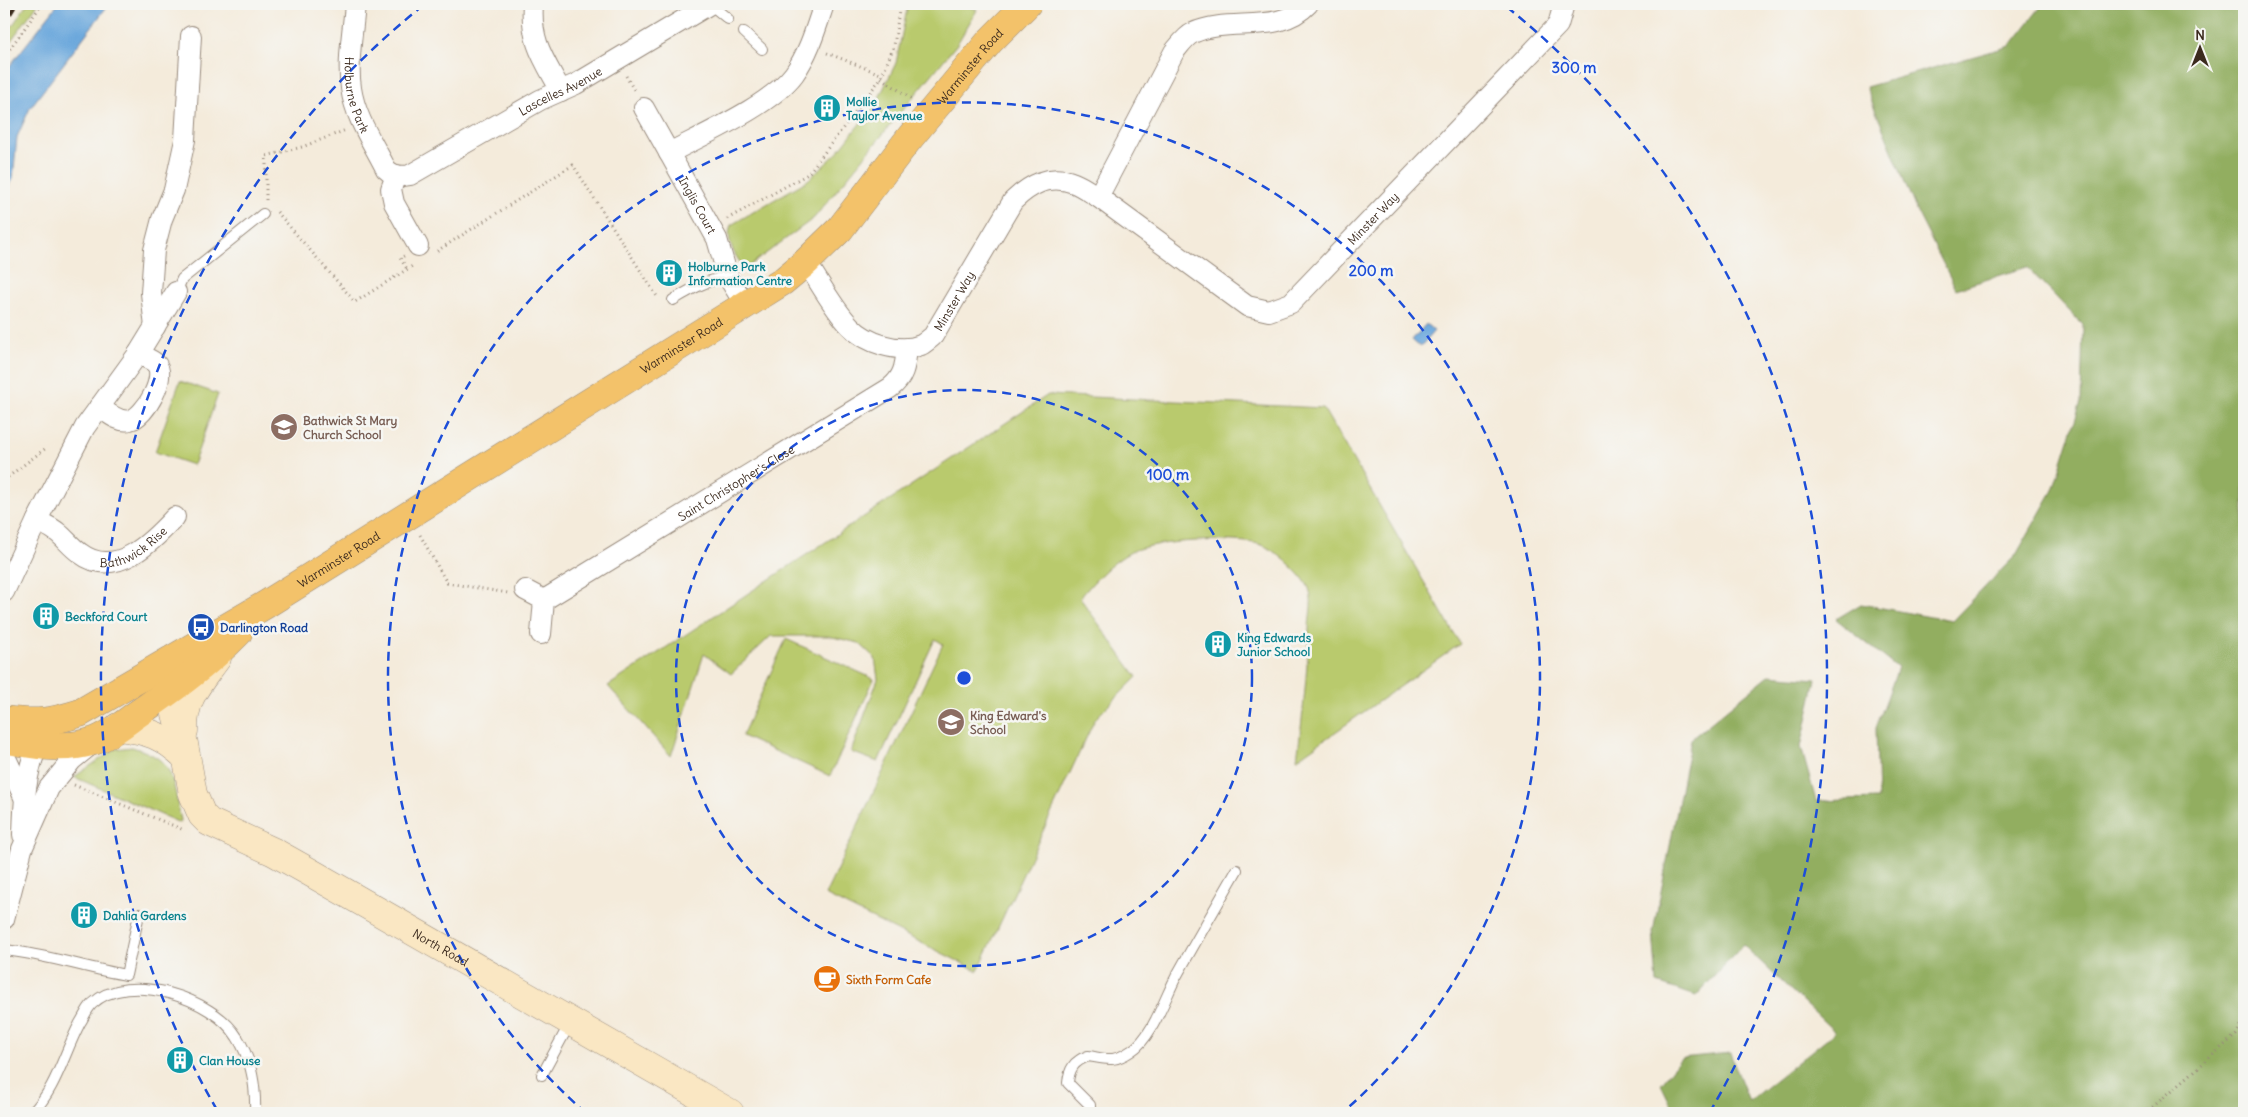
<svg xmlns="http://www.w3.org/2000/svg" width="2248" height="1117" viewBox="0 0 2248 1117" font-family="Delius,sans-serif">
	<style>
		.green { fill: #b9ca6d; stroke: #7a7a46 }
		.forest { fill: #92ae60; stroke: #666c3f }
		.water { fill: #6aa7dc; stroke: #52687d }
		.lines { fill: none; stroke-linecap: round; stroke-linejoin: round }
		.lane-casing { stroke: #988a7c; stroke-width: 12 }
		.street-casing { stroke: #988a7c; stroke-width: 22 }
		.secondary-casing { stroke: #988a7c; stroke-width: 29 }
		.highway-casing { stroke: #988a7c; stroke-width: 29 }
		.path { stroke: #988a7c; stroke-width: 3; stroke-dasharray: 1 4; stroke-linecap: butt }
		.lane { stroke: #fff; stroke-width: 10 }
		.street { stroke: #fff; stroke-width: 20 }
		.secondary { stroke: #fae7c3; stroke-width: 28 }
		.highway { stroke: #f3c26a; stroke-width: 28 }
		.rail { stroke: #3b2a1e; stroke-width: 4; stroke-dasharray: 8 4; stroke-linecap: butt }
		.ring { fill: none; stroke: #1d4ed8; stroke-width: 2.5; stroke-dasharray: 9 6 }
		.labels { text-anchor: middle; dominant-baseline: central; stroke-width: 5; stroke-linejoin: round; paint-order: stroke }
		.street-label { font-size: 12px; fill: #3b2a1e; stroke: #f6f6f2 }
		.culture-label { font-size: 12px; font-weight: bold; fill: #0d838f; stroke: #f6f6f2; text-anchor: start }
		.education-label { font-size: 12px; font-weight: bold; fill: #785e54; stroke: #f6f6f2; text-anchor: start }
		.transit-label { font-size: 12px; font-weight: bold; fill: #164399; stroke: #f6f6f2; text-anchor: start }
		.food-label { font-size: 12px; font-weight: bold; fill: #c56008; stroke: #f6f6f2; text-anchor: start }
		.centre { fill: #1d4ed8; stroke: #f6f6f2; stroke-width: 2.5 }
		.ring-label { font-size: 15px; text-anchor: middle; font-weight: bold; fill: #1d4ed8; stroke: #f6f6f2; stroke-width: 5; stroke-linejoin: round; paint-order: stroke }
	</style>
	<rect width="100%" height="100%" fill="#f6f6f2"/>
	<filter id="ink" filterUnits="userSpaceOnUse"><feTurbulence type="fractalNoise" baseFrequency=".02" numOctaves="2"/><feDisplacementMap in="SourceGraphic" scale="10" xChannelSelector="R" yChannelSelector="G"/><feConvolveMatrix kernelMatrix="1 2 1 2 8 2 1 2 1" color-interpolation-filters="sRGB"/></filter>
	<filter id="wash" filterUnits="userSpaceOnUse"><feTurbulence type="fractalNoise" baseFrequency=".0096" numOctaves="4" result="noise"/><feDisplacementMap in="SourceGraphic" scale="20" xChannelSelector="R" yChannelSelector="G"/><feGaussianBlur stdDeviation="1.12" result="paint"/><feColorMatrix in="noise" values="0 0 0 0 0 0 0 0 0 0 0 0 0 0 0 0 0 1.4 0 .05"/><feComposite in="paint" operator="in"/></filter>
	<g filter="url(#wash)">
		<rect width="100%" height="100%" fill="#f4ebdb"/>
		<path class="green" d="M 27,4 L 38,4 L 4,50 L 4,38 Z
			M 908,4 L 965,4 L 977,10 L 957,44 L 814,218 L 745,269 C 735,256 725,241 731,225 L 808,180 L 836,154 L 877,102 L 896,63 Z
			M 180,381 L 218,394 L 193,465 L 155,452 Z
			M 1048,395 L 1323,408 L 1460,644 L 1297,759 C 1303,716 1307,674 1309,630 C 1309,618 1313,604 1310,592 C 1308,578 1276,550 1262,545 C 1238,537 1153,540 1131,552 C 1111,562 1094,581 1080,598 L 1137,677 L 1095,719 L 978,971 L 825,895 L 943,644 L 935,639 L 878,762 L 851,752 L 878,679 L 875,658 L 859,643 L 828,636 L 771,636 L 731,674 L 704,654 L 671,756 L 608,686 Z
			M 786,639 L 874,679 L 830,776 L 742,736 Z
			M 132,747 C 177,760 171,778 181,820 L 180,823 L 74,777 L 115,749 Z"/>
		<path class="forest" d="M 2043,4 L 2244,4 L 2244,1113 L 1675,1113 L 1661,1084 L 1681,1058 L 1730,1053 L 1749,1101 L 1835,1032 L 1743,945 L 1696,996 L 1657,983 L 1653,932 L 1691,739 L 1769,675 L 1816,679 L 1801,747 L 1816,801 L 1878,799 L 1876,728 L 1898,668 L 1836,619 L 1861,604 L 1952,621 L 2016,555 L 2053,490 L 2081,402 L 2083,325 L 2027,267 L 1956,289 L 1917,212 L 1866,87 L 2010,46 Z"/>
		<path class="water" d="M 58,4 L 109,4 L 30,108 L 17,137 L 13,179 L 4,195 L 4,73 Z
			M 1426,324 L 1434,331 L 1420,347 L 1412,340 Z"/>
	</g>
	<g filter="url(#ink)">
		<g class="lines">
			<g class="lane-casing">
				<path id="lane" d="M 710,4 L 728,19
					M 744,32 L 762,49
					M 176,292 L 182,279 L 263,214
					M 673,300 C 690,290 708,279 728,277
					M 4,950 C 45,954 85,968 126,975 L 139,914
					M 542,1075 L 570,1023
					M 32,1113 C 56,1089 64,1053 80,1023 C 84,1017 87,1009 92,1004 C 128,970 213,998 237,1037 C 252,1060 256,1086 255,1113
					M 1090,1113 L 1090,1105 L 1068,1083 C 1069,1069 1074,1061 1088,1056 C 1107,1059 1113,1063 1131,1051 C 1152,1038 1165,998 1176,977 C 1196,941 1217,905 1237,870"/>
			</g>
			<g class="street-casing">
				<g id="street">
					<path id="s1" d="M 355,4 C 353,31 347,61 351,88 C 355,117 373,143 386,169 C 393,176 401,177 410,175 L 540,100 L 576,84 L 710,4"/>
					<path d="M 533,4 C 530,42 544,59 561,91"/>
					<path id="s2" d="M 644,108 L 717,239 L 728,277 L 746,306"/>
					<path d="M 669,153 C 705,134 771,105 794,74 C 809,53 816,28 824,4"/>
					<path d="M 396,175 L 391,189 L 394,203 L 418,246"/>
					<path d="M 1098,197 L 1174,52 C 1179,46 1186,36 1193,33 C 1230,16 1278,36 1308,4"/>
					<path id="s3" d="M 806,262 C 820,283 833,308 850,326 C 866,343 899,354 921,345 C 925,343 929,339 933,336 L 1013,201 C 1030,185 1049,173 1074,183 C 1082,186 1090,192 1098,197 L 1247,306 L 1269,311 L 1291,303 L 1558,25 L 1564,4"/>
					<path d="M 155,327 L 151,293 L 154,250 L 162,219 L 174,190 L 185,140 L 191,36"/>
					<path d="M 99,407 C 108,413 119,423 130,420 C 145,417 169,375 155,363 C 151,359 143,357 138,354"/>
					<path id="s4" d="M 37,520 C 43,524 51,527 57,532 C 65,538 71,547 80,553 C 115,580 152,542 175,517"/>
					<path d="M 525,590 L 544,600 L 541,634"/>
					<path d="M 4,592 L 37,520 L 85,427 L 138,354 L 176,292"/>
					<path id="s5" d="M 544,600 L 890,388 C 904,377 905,366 907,349"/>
					<path d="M 4,754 L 25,799"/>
					<path d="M 23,835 C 24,804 25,773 38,745"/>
					<path d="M 4,919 L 22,849 L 49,788 L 72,760 L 93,743"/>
				</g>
			</g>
			<g class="secondary-casing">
				<g id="secondary">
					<path id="s6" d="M 170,691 L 184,744 L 193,794 L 202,815 L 209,822 L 274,852 L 315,875 L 730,1113"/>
					<path d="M 118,727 C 149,730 163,736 186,757"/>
					<path d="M 184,731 C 183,698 199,683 217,658"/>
				</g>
			</g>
			<g class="highway-casing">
				<g id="highway">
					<path id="s7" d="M 4,720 C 37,724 48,723 80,713 L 265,605 L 782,282 L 806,262 L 840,229 L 908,140 L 990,41 L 1027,4"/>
					<path d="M 4,739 C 34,745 64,751 94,741 C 108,736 122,725 133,717 C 170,691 207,665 238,633"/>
				</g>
			</g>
			<path class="path" d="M 827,53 L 883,75
				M 4,57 L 42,4
				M 626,76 L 635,92
				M 881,78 L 912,99
				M 266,200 L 266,156 L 302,147 L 346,130
				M 277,212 L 355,302 L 414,265
				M 727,219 L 808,174 L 881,78 L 894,46 L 900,4
				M 437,251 L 573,165 L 658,298
				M 404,256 L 400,258 L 407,269
				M 4,480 L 46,448
				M 420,535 L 447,583 L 508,593
				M 74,785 L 184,830
				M 2139,1113 L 2148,1111 L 2236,1035 L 2244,1020"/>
			<use href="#lane" class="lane"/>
			<use href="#street" class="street"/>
			<use href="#secondary" class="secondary"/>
			<use href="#highway" class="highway"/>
			<path class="rail" d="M 4,5 L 5,4
				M 4,24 L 16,4"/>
		</g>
	</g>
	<g class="ring">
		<circle cx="964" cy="678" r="288"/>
		<path d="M586 1113A576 576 0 1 1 1342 1113"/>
		<path d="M217 1110A863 863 0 0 1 421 7M1507 7A863 863 0 0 1 1711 1110"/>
	</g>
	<defs>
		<g id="building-disc" transform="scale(1.4375)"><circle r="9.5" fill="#0f9aa8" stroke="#f6f6f2"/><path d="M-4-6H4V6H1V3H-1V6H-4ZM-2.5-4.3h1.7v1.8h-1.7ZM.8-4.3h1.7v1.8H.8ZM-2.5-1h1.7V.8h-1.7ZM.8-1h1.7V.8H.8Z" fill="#fff"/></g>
		<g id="school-disc" transform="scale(1.4375)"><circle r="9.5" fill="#8d6e63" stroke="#f6f6f2"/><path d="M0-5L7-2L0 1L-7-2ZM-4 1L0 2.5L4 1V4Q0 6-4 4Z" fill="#fff"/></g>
		<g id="bus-disc" transform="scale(1.4375)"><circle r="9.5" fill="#1a4fb4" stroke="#f6f6f2"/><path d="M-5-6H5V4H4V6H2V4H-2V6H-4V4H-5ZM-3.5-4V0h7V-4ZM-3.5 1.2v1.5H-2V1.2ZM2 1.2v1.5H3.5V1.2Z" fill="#fff"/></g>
		<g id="cafe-disc" transform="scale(1.4375)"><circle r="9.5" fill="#e8710a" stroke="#f6f6f2"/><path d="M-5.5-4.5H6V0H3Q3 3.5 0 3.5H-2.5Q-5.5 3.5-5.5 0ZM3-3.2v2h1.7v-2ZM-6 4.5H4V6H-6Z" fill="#fff"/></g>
	</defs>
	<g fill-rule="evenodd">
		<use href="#building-disc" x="827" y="108"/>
		<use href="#building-disc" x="669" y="273"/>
		<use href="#school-disc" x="284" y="427"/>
		<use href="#building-disc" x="46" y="616"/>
		<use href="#bus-disc" x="201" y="627"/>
		<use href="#building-disc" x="1218" y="644"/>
		<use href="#school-disc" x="951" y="722"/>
		<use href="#building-disc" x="84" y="915"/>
		<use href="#cafe-disc" x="827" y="979"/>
		<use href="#building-disc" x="180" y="1060"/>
	</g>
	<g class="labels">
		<g class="street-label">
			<text stroke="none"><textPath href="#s7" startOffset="1188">Warminster Road</textPath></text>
			<text stroke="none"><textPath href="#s1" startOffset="371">Lascelles Avenue</textPath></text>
			<text stroke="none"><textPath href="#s1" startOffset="92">Holburne Park</textPath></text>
			<text stroke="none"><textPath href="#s2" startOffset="111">Inglis Court</textPath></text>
			<text stroke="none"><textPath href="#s3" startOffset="771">Minster Way</textPath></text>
			<text stroke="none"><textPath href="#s3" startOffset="211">Minster Way</textPath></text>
			<text stroke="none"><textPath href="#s7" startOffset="782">Warminster Road</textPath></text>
			<text stroke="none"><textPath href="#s5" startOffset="225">Saint Christopher's Close</textPath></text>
			<text stroke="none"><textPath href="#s4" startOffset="114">Bathwick Rise</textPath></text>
			<text stroke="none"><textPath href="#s7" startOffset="378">Warminster Road</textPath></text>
			<text stroke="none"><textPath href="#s6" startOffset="402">North Road</textPath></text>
		</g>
		<g class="culture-label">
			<text x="846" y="101">Mollie<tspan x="846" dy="14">Taylor Avenue</tspan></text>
			<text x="688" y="266">Holburne Park<tspan x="688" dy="14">Information Centre</tspan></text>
			<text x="65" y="616">Beckford Court</text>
			<text x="1237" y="637">King Edwards<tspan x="1237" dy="14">Junior School</tspan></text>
			<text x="103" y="915">Dahlia Gardens</text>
			<text x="199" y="1060">Clan House</text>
		</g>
		<g class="education-label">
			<text x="303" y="420">Bathwick St Mary<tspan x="303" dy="14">Church School</tspan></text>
			<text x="970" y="715">King Edward's<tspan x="970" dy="14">School</tspan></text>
		</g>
		<g class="transit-label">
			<text x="220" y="627">Darlington Road</text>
		</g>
		<g class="food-label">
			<text x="846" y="979">Sixth Form Cafe</text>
		</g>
	</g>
	<circle cx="964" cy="678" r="8" class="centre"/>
	<g class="ring-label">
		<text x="1574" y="73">300 m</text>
		<text x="1371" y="276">200 m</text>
		<text x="1168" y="480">100 m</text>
	</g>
	<rect width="2248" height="1117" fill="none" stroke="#f6f6f2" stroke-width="20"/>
	<g transform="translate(2200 48)" stroke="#f6f6f2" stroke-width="4" paint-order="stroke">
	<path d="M0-4L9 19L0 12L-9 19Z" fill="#3b2a1e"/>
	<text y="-8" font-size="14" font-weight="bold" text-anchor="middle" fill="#3b2a1e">N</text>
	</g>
</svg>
